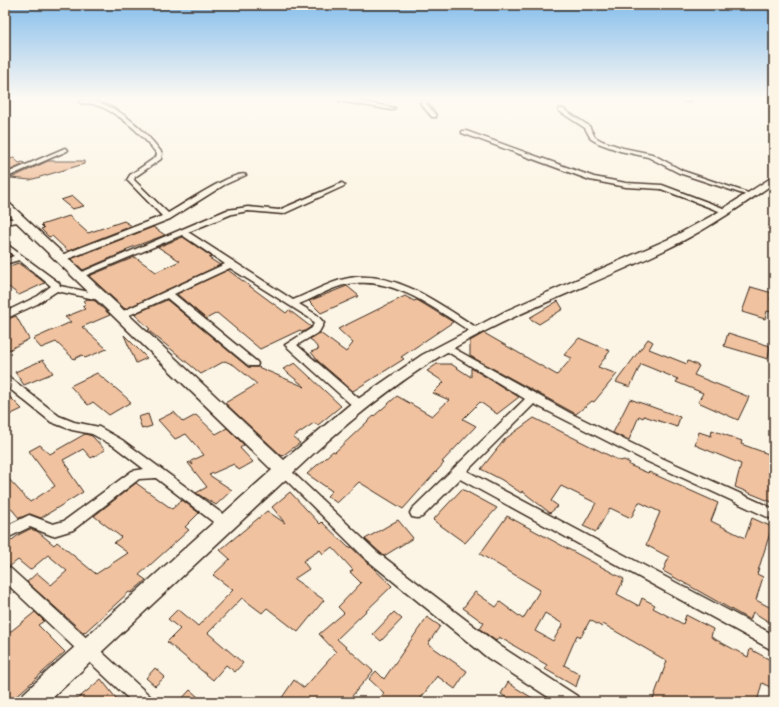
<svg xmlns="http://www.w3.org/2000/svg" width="779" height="707" viewBox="0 0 779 707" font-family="'Comic Neue',sans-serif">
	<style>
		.building { fill: #f0c2a0; stroke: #3b2a1e; fill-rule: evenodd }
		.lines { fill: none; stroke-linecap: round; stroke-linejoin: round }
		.street-casing { stroke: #3b2a1e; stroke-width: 3 }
		.secondary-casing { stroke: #3b2a1e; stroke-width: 3 }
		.street { fill: #fcf5e5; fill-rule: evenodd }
		.secondary { fill: #fcf5e5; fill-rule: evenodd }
	</style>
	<rect width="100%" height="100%" fill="#fcf5e5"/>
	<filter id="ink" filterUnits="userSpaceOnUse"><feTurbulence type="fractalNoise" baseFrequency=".025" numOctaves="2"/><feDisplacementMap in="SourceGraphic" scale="8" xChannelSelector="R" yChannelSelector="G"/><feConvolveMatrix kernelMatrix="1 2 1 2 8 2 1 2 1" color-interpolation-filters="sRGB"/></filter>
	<g filter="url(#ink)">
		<path class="building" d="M 14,158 L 19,163 L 23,162 L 25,164 L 8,171 L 5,168 L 5,160 Z
			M 48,161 L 84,161 L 84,164 L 30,180 L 11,178 Z
			M 73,196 L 84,206 L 72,209 L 61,200 Z
			M 69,216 L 88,233 L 124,221 L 132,226 L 68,251 L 52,236 L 49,237 L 41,229 L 44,228 L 41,225 Z
			M 153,227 L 165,235 L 125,250 L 127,251 L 83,270 L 71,259 Z
			M 183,237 L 212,257 L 209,258 L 220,265 L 125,309 L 89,276 L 135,257 L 156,272 L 180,261 L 158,247 Z
			M 18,263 L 40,279 L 45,283 L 19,295 L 5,284 L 5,268 Z
			M 228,270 L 286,313 L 289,310 L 311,327 L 303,332 L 300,330 L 260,349 L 217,313 L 206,319 L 177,294 Z
			M 347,286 L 359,296 L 321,313 L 309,301 Z
			M 751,287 L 772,293 L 770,300 L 774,301 L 774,313 L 767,311 L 765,319 L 742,312 Z
			M 405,296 L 414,301 L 417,300 L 453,322 L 401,357 L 404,359 L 353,391 L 318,361 L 311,352 L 319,349 L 310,339 L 320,333 L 346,352 L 353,343 L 338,329 Z
			M 88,299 L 95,301 L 110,315 L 82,327 L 107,349 L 85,358 L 82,355 L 74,359 L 56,342 L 41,348 L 33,339 L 71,322 L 65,317 L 85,309 L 82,306 L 86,304 L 83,301 Z
			M 167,300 L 248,367 L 258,367 L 305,387 L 283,369 L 295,363 L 341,406 L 318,425 L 314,423 L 293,437 L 300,443 L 282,456 L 225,403 L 257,384 L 234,365 L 225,361 L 201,374 L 148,330 L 150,329 L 134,314 Z
			M 558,301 L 563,309 L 539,324 L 529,318 Z
			M 16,316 L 29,339 L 5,352 L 5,320 Z
			M 484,333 L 557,375 L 572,358 L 564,355 L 579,338 L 610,351 L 598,367 L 617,374 L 594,402 L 592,401 L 576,414 L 470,356 L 470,341 Z
			M 728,333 L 770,346 L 768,359 L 724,346 Z
			M 124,335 L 147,358 L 136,363 Z
			M 648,339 L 653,342 L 649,349 L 687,364 L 688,361 L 699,366 L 694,375 L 749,397 L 738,420 L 698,402 L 703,393 L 676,382 L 678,379 L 641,364 L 630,387 L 616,382 Z
			M 43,360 L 53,373 L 24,385 L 15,372 Z
			M 437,364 L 451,364 L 471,377 L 471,368 L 519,397 L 497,414 L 480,402 L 463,419 L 476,426 L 442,462 L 444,463 L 403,509 L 359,482 L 337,503 L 327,496 L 332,491 L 307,474 L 333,451 L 335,452 L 367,422 L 397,396 L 432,416 L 449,400 L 433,393 L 444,382 L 427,371 Z
			M 97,373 L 120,392 L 131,402 L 109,415 L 93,402 L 88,405 L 70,386 Z
			M 5,392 L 22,409 L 5,417 Z
			M 630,399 L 680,417 L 677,427 L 644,416 L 643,418 L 639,416 L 629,440 L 613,433 Z
			M 174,412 L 183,422 L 196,415 L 216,434 L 227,428 L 244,445 L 240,448 L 253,462 L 239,470 L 234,464 L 209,475 L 232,490 L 216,505 L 196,493 L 207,487 L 188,463 L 189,462 L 193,465 L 191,461 L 204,455 L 186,434 L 175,439 L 158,420 Z
			M 148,414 L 152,426 L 142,429 L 138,417 Z
			M 534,418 L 620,461 L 624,460 L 630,463 L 629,465 L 648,473 L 649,472 L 718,503 L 711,521 L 745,538 L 752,518 L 772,527 L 757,574 L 763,577 L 756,600 L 773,609 L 769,622 L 753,612 L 750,620 L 663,571 L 669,557 L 646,545 L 660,512 L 639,502 L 631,518 L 610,508 L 596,532 L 583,526 L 596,503 L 561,486 L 551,501 L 558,506 L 550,513 L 522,491 L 521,493 L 502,480 L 481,469 L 505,439 Z
			M 712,430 L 742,441 L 741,444 L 774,456 L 774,503 L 735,487 L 741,464 L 695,445 L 699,432 L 711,436 Z
			M 85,434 L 92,436 L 105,450 L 91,458 L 83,449 L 63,460 L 70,469 L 68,470 L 83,492 L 41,518 L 30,514 L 19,518 L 5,501 L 5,475 L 30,502 L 55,486 L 29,451 L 40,445 L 50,454 Z
			M 136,483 L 172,509 L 182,500 L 199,513 L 185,527 L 189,530 L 139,575 L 146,580 L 131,593 L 129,592 L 84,633 L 27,582 L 37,573 L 51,585 L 67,571 L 48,555 L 30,570 L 18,560 L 10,566 L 5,566 L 5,545 L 20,534 L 30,529 L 37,531 L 54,545 L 57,542 L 96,574 L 128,553 L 114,543 L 121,537 L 94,516 Z
			M 462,489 L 497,508 L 465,543 L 433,520 Z
			M 290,492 L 320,524 L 322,522 L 349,548 L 351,547 L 392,586 L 337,639 L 373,671 L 347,702 L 279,702 L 294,680 L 304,688 L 336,652 L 319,634 L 344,613 L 338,607 L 361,583 L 350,572 L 353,570 L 332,547 L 323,554 L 320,550 L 303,561 L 309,569 L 294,579 L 324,600 L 298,632 L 267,608 L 262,613 L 242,598 L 208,633 L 243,663 L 235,672 L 226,665 L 213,680 L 167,642 L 180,629 L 168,619 L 178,609 L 198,626 L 233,590 L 213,575 L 230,559 L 220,550 L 267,511 L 285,523 L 272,507 Z
			M 507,516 L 624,579 L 617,594 L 639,606 L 642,598 L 655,605 L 653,608 L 683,624 L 686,615 L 713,629 L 711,637 L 748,657 L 750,649 L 774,662 L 774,689 L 762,683 L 757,702 L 652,702 L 667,661 L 603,624 L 602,627 L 590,620 L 581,637 L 577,635 L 564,665 L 580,674 L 576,687 L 545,669 L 547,665 L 499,637 L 496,641 L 480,629 L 484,623 L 463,608 L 475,592 L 496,607 L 500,602 L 523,619 L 540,590 L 480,554 ZM 545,613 L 563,624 L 553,641 L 535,631 Z
			M 398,520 L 413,538 L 384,556 L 365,539 Z
			M 35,612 L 44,621 L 38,625 L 65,652 L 10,702 L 5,702 L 5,636 Z
			M 394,612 L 402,619 L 381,641 L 373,634 Z
			M 427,617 L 440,626 L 428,644 L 467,671 L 455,689 L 437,676 L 418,702 L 377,702 L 384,693 L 369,679 L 376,671 L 384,679 Z
			M 155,668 L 165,677 L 155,686 L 146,678 Z
			M 101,679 L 119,702 L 74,702 Z
			M 508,682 L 516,688 L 539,702 L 513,702 L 501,694 Z
			M 190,690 L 204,702 L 179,702 Z"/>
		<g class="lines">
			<g class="street-casing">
				<path id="street" d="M 337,98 L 344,98 L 395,108 L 392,110 L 339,101 Z
					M 427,98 L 433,98 L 426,103 L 436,115 L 436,117 L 432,117 L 420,103 Z
					M 682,98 L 687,98 L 690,101 L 685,102 Z
					M 82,100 C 114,100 144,129 162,153 L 161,159 L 135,177 L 134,180 L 168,213 C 179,207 237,168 246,175 L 224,185 L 170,219 L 65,260 L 59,260 L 59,256 L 162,216 L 127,180 L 130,175 L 156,157 L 157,154 C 142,134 118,111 93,104 C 89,103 84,104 80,103 L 79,102 Z
					M 559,109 L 563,109 L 589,126 L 595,137 L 602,141 L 623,148 L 652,154 L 683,171 L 754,195 L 749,196 L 679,173 L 648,157 L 620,151 L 598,143 L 591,139 L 585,128 L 559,111 Z
					M 462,131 L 466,131 L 594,177 L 626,183 L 662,185 L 731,211 L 724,213 L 661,189 L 626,187 L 590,180 L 462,133 Z
					M 65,148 L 68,150 L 67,151 L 5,178 L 5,174 Z
					M 342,183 L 345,185 L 344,186 L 283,214 L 248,211 L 232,214 L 188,232 L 293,300 C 313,292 334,279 356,277 C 401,273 443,307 479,329 L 481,331 L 479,333 L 473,333 C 439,312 399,279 356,283 C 336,284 317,297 299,304 L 317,315 L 324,323 L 319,332 L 297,345 L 364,403 L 365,406 L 364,409 L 356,409 L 285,345 L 312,328 L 314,323 L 311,319 L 230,268 L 174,294 L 257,362 L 258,364 L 257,366 L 249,366 L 167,298 L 125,317 L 119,317 L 117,315 L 119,313 L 225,264 L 182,235 L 82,277 L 79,278 L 75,275 L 227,210 L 248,207 L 279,210 Z
					M 21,217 L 25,219 L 24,221 L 5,224 L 5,220 Z
					M 5,243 L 59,283 L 60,286 L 104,295 L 108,298 L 104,301 L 57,291 L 37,304 L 5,319 L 5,312 L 38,296 L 51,286 L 19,260 L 5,264 L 5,259 L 14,256 L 5,249 Z
					M 446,344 L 570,413 L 653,454 L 774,509 L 774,520 L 644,460 L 534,404 L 467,471 L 774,635 L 774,651 L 460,479 L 422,517 L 417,518 L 412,517 L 410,513 L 412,509 L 525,399 L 443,349 L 441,347 Z
					M 5,375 L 9,377 L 59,416 L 74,422 L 99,427 L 122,440 L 231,520 L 233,524 L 231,528 L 226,530 L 221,528 L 156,478 L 139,479 L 73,530 L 53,536 L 30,527 L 5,539 L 5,527 L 29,515 L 53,524 L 64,521 L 132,471 L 144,469 L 114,446 L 92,434 L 72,430 L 51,422 L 5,385 Z
					M 284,466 L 288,468 L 377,552 L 500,646 L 577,696 L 579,702 L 556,702 L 488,658 L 367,560 L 280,474 L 278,471 L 280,468 Z
					M 5,567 L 10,568 L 150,696 L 152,702 L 132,702 L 5,582 Z"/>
			</g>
			<g class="secondary-casing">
				<path id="secondary" d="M 774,176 L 774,183 C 739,208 704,231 665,250 C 597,283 525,308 459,345 C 406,375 359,413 314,453 L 48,702 L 19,702 L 23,694 L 49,670 L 272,470 L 5,211 L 5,202 L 9,203 L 284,460 L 348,406 L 422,355 L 508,310 L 671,238 L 715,214 Z"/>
			</g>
			<use href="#street" class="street"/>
			<use href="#secondary" class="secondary"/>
		</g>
	</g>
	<linearGradient id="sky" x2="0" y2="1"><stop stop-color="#86beec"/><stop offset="0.5" stop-color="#fefaf3"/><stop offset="1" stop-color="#fefaf3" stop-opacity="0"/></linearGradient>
	<rect width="779" height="197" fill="url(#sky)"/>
	<rect width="779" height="707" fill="none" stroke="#fcf5e5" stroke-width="20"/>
	<rect x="10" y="10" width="759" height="687" fill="none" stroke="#3b2a1e" stroke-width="1.5" filter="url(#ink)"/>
</svg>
